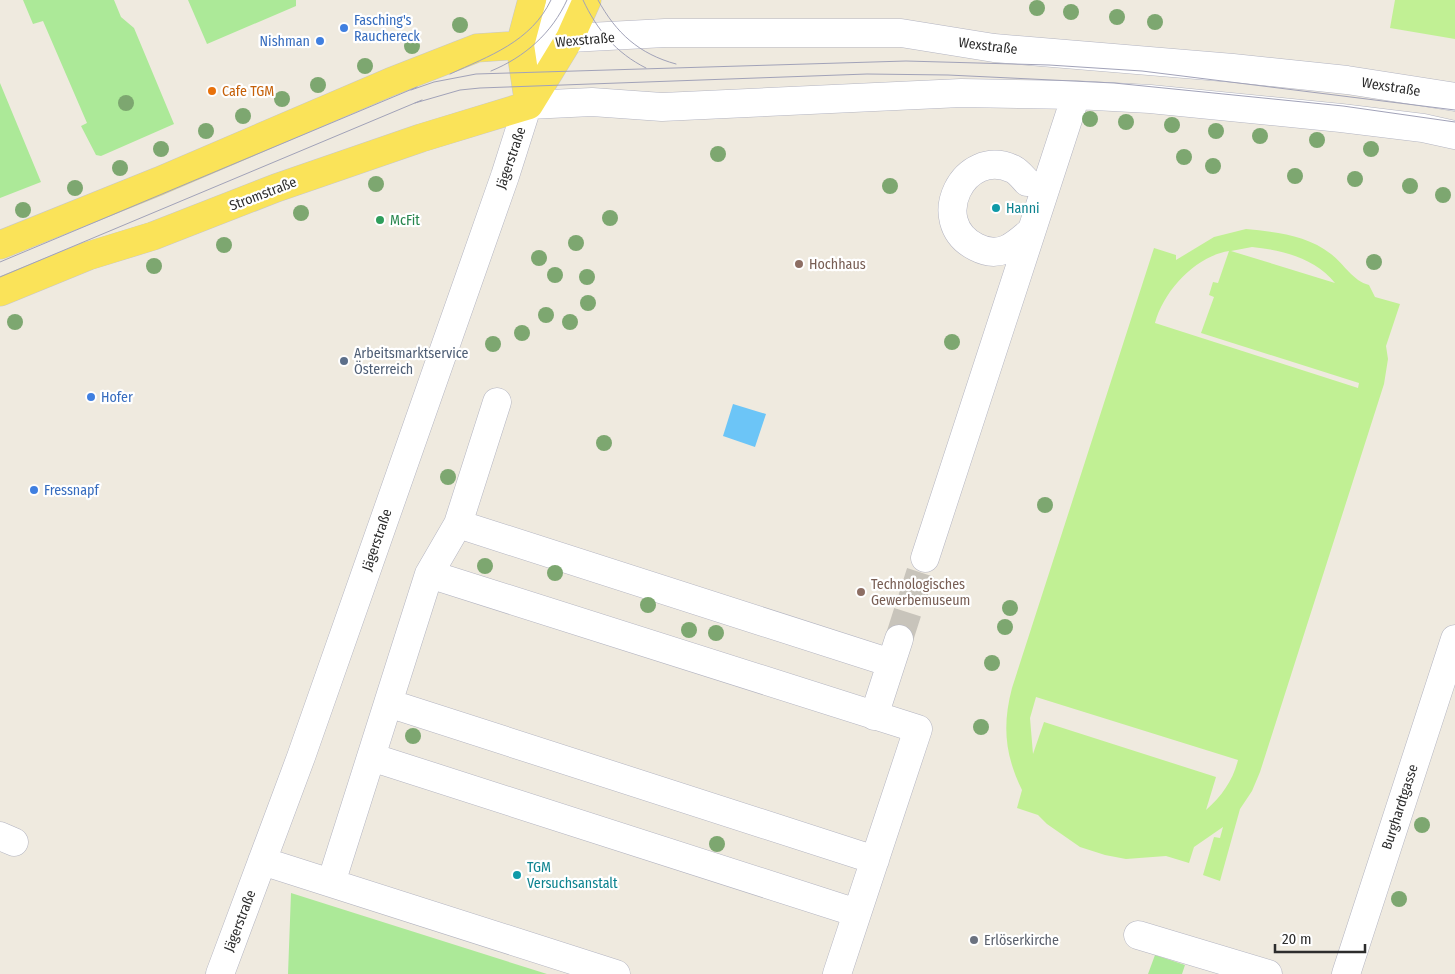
<svg xmlns="http://www.w3.org/2000/svg" width="1455" height="974" viewBox="0 0 1455 974" font-family="'Fira Sans Condensed',sans-serif">
	<style>
		.green { fill: #ace998 }
		.pitch { fill: #c1f094; fill-rule: evenodd }
		.water { fill: #6cc5f7 }
		.lines { fill: none; stroke-linecap: round; stroke-linejoin: round }
		.minor-tunnel { stroke: #c8c4bb; stroke-width: 28; stroke-dasharray: 28 14; stroke-linecap: butt }
		.minor-casing { stroke: #b3b4c1; stroke-width: 29 }
		.major-casing { stroke: #c8c8c8; stroke-width: 29 }
		.minor { stroke: #fff; stroke-width: 28 }
		.major { stroke: #fae359; stroke-width: 28 }
		.tram { stroke: #a1a2b8; stroke-width: 1 }
		.tree { fill: #7da770 }
		.shop-dot { fill: #3f7fe0; stroke: #fff; stroke-width: 2 }
		.food-dot { fill: #e8710a; stroke: #fff; stroke-width: 2 }
		.culture-dot { fill: #0f9aa8; stroke: #fff; stroke-width: 2 }
		.leisure-dot { fill: #2e9e5b; stroke: #fff; stroke-width: 2 }
		.education-dot { fill: #8d6e63; stroke: #fff; stroke-width: 2 }
		.service-dot { fill: #5c6f8a; stroke: #fff; stroke-width: 2 }
		.worship-dot { fill: #6b7280; stroke: #fff; stroke-width: 2 }
		.labels { text-anchor: middle; dominant-baseline: central; stroke-width: 4.5; stroke-linejoin: round; paint-order: stroke }
		.shop-label { font-size: 14px; fill: #366cbe; stroke: #fff; text-anchor: start }
		.street-label { font-size: 14px; fill: #2d2d2d; stroke: #fff }
		.food-label { font-size: 14px; fill: #c56008; stroke: #fff; text-anchor: start }
		.culture-label { font-size: 14px; fill: #0d838f; stroke: #fff; text-anchor: start }
		.leisure-label { font-size: 14px; fill: #27864d; stroke: #fff; text-anchor: start }
		.education-label { font-size: 14px; fill: #785e54; stroke: #fff; text-anchor: start }
		.service-label { font-size: 14px; fill: #4e5e75; stroke: #fff; text-anchor: start }
		.worship-label { font-size: 14px; fill: #5b616d; stroke: #fff; text-anchor: start }
	</style>
	<rect width="100%" height="100%" fill="#efeadf"/>
	<path class="green" d="M 23,0 L 114,0 L 121,17 L 134,28 L 174,124 L 101,156 L 96,155 L 81,126 L 87,123 L 43,21 L 33,24 Z
		M 188,0 L 296,0 L 296,6 L 207,44 Z
		M 0,83 L 41,182 L 0,198 Z
		M 291,893 L 547,974 L 288,974 Z
		M 1155,955 L 1185,965 L 1182,974 L 1148,974 Z"/>
	<path class="pitch" d="M 1395,0 L 1455,0 L 1455,39 L 1390,28 Z
		M 1246,229 C 1276,232 1307,235 1331,254 C 1344,264 1353,281 1369,285 L 1375,297 L 1400,304 L 1386,346 L 1388,359 L 1384,384 L 1260,772 L 1252,791 L 1240,809 L 1220,881 L 1203,875 L 1214,837 L 1220,838 L 1223,827 L 1194,847 L 1189,863 L 1166,856 L 1126,859 L 1105,855 L 1080,847 L 1047,824 L 1038,815 L 1017,808 L 1022,790 C 1005,755 1002,726 1012,688 L 1154,248 L 1176,255 L 1176,260 L 1214,237 ZM 1252,247 C 1282,250 1315,258 1335,283 L 1231,251 ZM 1229,251 L 1218,283 L 1213,282 L 1209,295 L 1214,297 L 1201,333 L 1359,383 L 1358,388 L 1155,323 C 1164,290 1196,256 1229,251 ZM 1036,697 L 1238,760 C 1233,780 1222,796 1206,810 L 1216,777 L 1044,722 L 1033,754 L 1030,718 Z"/>
	<path class="water" d="M 733,404 L 766,414 L 755,447 L 723,436 Z"/>
	<g class="lines">
		<path class="minor-tunnel" d="M 899,639 L 925,558"/>
		<g class="minor-casing">
			<path id="minor" d="M 549,42 L 570,38 L 665,33 L 901,33 L 994,48 L 1233,68 L 1347,80 L 1455,97
				M 529,105 L 592,102 L 662,107 L 961,93 L 1076,95 L 1150,99 L 1341,118 L 1423,128 L 1455,135
				M 1027,182 C 1023,178 1019,172 1013,169 C 964,146 926,222 976,247 C 999,259 1013,247 1030,232
				M 458,524 L 891,663
				M 925,558 L 1076,95
				M 429,574 L 918,729 L 837,974
				M 388,703 L 875,860
				M 874,716 L 899,639
				M 371,757 L 857,913
				M 0,836 L 14,842
				M 262,861 L 616,974
				M 331,883 L 429,574 L 458,524 L 497,402
				M 1138,935 L 1268,974
				M 220,974 L 301,757 L 505,176 L 561,0
				M 1346,974 L 1455,639"/>
		</g>
		<g class="major-casing">
			<path id="major" d="M 529,105 L 570,38 L 587,0
				M 529,105 L 520,45 L 532,0
				M 0,245 L 159,181 L 390,82 L 477,48 L 520,45
				M 0,292 L 88,256 L 153,236 L 276,188 L 421,138 L 529,105"/>
		</g>
		<use href="#minor" class="minor"/>
		<use href="#major" class="major"/>
		<path class="tram" d="M 583,0 C 597,30 616,53 646,68
			M 598,0 C 616,33 639,54 676,64
			M 491,71 C 525,57 552,33 567,0
			M 450,74 C 489,56 531,42 551,0
			M 411,90 L 434,82 L 476,74 L 906,61 L 1049,65 L 1142,71 L 1455,110
			M 415,103 L 460,90 L 480,88 L 867,74 L 948,75 L 1114,83 L 1343,106 L 1455,122
			M 0,262 L 417,87
			M 0,277 L 422,100"/>
	</g>
	<g class="tree">
		<circle cx="1037" cy="8" r="8"/>
		<circle cx="1071" cy="12" r="8"/>
		<circle cx="1117" cy="17" r="8"/>
		<circle cx="1155" cy="22" r="8"/>
		<circle cx="460" cy="25" r="8"/>
		<circle cx="412" cy="46" r="8"/>
		<circle cx="365" cy="66" r="8"/>
		<circle cx="318" cy="85" r="8"/>
		<circle cx="282" cy="99" r="8"/>
		<circle cx="126" cy="103" r="8"/>
		<circle cx="243" cy="116" r="8"/>
		<circle cx="1090" cy="119" r="8"/>
		<circle cx="1126" cy="122" r="8"/>
		<circle cx="1172" cy="125" r="8"/>
		<circle cx="206" cy="131" r="8"/>
		<circle cx="1216" cy="131" r="8"/>
		<circle cx="1260" cy="136" r="8"/>
		<circle cx="1317" cy="140" r="8"/>
		<circle cx="161" cy="149" r="8"/>
		<circle cx="1371" cy="149" r="8"/>
		<circle cx="718" cy="154" r="8"/>
		<circle cx="1184" cy="157" r="8"/>
		<circle cx="1213" cy="166" r="8"/>
		<circle cx="120" cy="168" r="8"/>
		<circle cx="1295" cy="176" r="8"/>
		<circle cx="1355" cy="179" r="8"/>
		<circle cx="376" cy="184" r="8"/>
		<circle cx="890" cy="186" r="8"/>
		<circle cx="1410" cy="186" r="8"/>
		<circle cx="75" cy="188" r="8"/>
		<circle cx="1443" cy="195" r="8"/>
		<circle cx="23" cy="210" r="8"/>
		<circle cx="301" cy="213" r="8"/>
		<circle cx="610" cy="218" r="8"/>
		<circle cx="576" cy="243" r="8"/>
		<circle cx="224" cy="245" r="8"/>
		<circle cx="539" cy="258" r="8"/>
		<circle cx="1374" cy="262" r="8"/>
		<circle cx="154" cy="266" r="8"/>
		<circle cx="555" cy="275" r="8"/>
		<circle cx="587" cy="277" r="8"/>
		<circle cx="588" cy="303" r="8"/>
		<circle cx="546" cy="315" r="8"/>
		<circle cx="15" cy="322" r="8"/>
		<circle cx="570" cy="322" r="8"/>
		<circle cx="522" cy="333" r="8"/>
		<circle cx="952" cy="342" r="8"/>
		<circle cx="493" cy="344" r="8"/>
		<circle cx="604" cy="443" r="8"/>
		<circle cx="448" cy="477" r="8"/>
		<circle cx="1045" cy="505" r="8"/>
		<circle cx="485" cy="566" r="8"/>
		<circle cx="555" cy="573" r="8"/>
		<circle cx="648" cy="605" r="8"/>
		<circle cx="1010" cy="608" r="8"/>
		<circle cx="1005" cy="627" r="8"/>
		<circle cx="689" cy="630" r="8"/>
		<circle cx="716" cy="633" r="8"/>
		<circle cx="992" cy="663" r="8"/>
		<circle cx="981" cy="727" r="8"/>
		<circle cx="413" cy="736" r="8"/>
		<circle cx="1422" cy="825" r="8"/>
		<circle cx="717" cy="844" r="8"/>
		<circle cx="1399" cy="899" r="8"/>
	</g>
	<g class="shop-dot">
		<circle cx="344" cy="28" r="5"/>
		<circle cx="320" cy="41" r="5"/>
		<circle cx="91" cy="397" r="5"/>
		<circle cx="34" cy="490" r="5"/>
	</g>
	<circle class="food-dot" cx="212" cy="91" r="5"/>
	<g class="culture-dot">
		<circle cx="996" cy="208" r="5"/>
		<circle cx="517" cy="875" r="5"/>
	</g>
	<circle class="leisure-dot" cx="380" cy="220" r="5"/>
	<g class="education-dot">
		<circle cx="799" cy="264" r="5"/>
		<circle cx="861" cy="592" r="5"/>
	</g>
	<circle class="service-dot" cx="344" cy="361" r="5"/>
	<circle class="worship-dot" cx="974" cy="940" r="5"/>
	<g class="labels">
		<g class="shop-label">
			<text x="354" y="20">Fasching's<tspan x="354" dy="16">Rauchereck</tspan></text>
			<text x="310" y="41" text-anchor="end">Nishman</text>
			<text x="101" y="397">Hofer</text>
			<text x="44" y="490">Fressnapf</text>
		</g>
		<g class="street-label">
			<text transform="translate(585 40) rotate(-5)">Wexstraße</text>
			<text transform="translate(988 46) rotate(7)">Wexstraße</text>
			<text transform="translate(1391 87) rotate(9)">Wexstraße</text>
			<text transform="translate(511 158) rotate(-71)">Jägerstraße</text>
			<text transform="translate(263 194) rotate(-21)">Stromstraße</text>
			<text transform="translate(377 540) rotate(-71)">Jägerstraße</text>
			<text transform="translate(1400 807) rotate(-72)">Burghardtgasse</text>
			<text transform="translate(240 921) rotate(-69)">Jägerstraße</text>
		</g>
		<g class="food-label">
			<text x="222" y="91">Cafe TGM</text>
		</g>
		<g class="culture-label">
			<text x="1006" y="208">Hanni</text>
			<text x="527" y="867">TGM<tspan x="527" dy="16">Versuchsanstalt</tspan></text>
		</g>
		<g class="leisure-label">
			<text x="390" y="220">McFit</text>
		</g>
		<g class="education-label">
			<text x="809" y="264">Hochhaus</text>
			<text x="871" y="584">Technologisches<tspan x="871" dy="16">Gewerbemuseum</tspan></text>
		</g>
		<g class="service-label">
			<text x="354" y="353">Arbeitsmarktservice<tspan x="354" dy="16">Österreich</tspan></text>
		</g>
		<g class="worship-label">
			<text x="984" y="940">Erlöserkirche</text>
		</g>
	</g>
	<path d="M1275 944v8h90v-8" fill="none" stroke="#2d2d2d" stroke-width="2.5"/>
	<text x="1282" y="944" font-size="15" fill="#2d2d2d" stroke="#ffffff" stroke-width="4" paint-order="stroke">20 m</text>
</svg>
